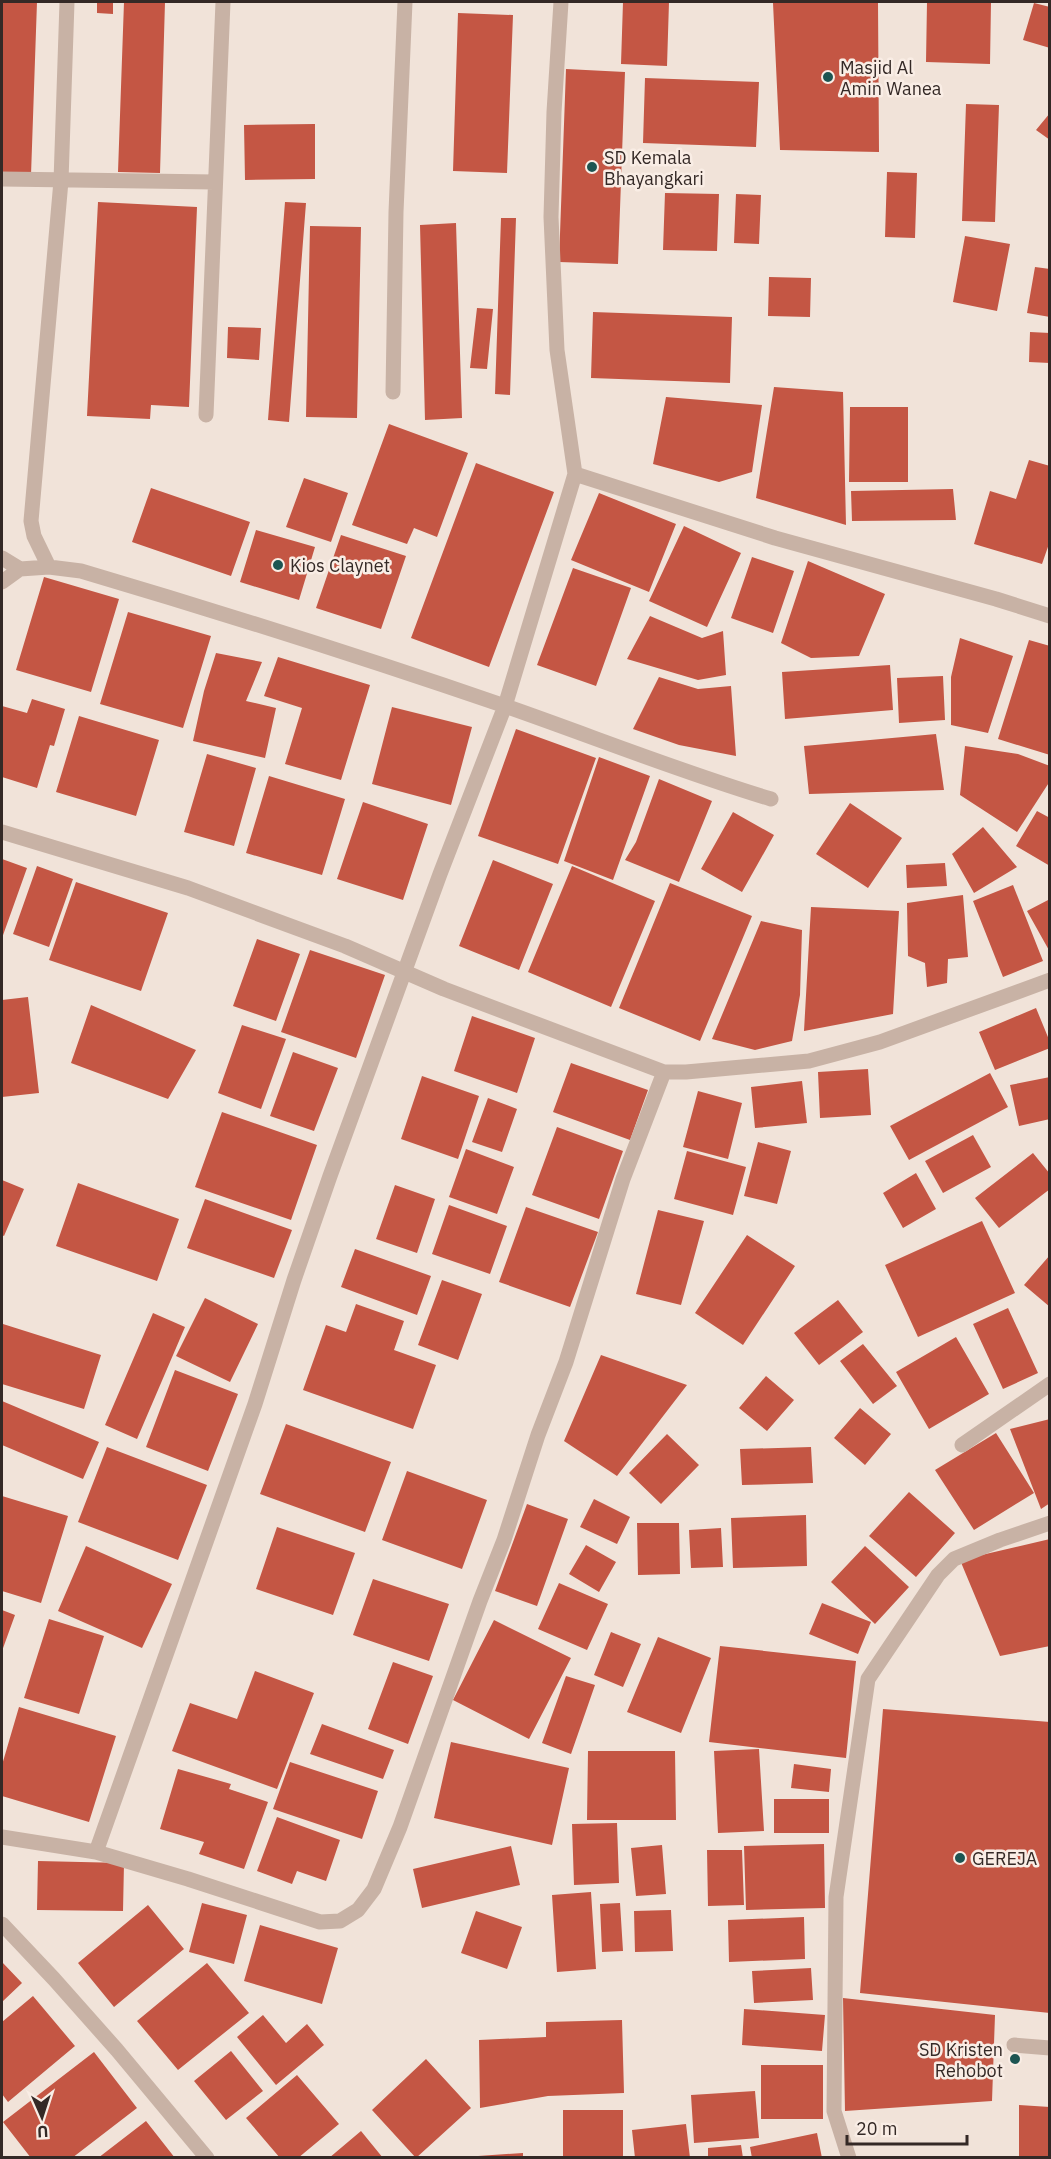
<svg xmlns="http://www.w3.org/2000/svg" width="1051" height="2159" viewBox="0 0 1051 2159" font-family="'IBM Plex Sans',sans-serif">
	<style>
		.building { fill: #c45644 }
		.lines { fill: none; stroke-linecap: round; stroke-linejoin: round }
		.minor { stroke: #c8b2a5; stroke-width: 15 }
		.poi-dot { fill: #1d5552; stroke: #f9ede5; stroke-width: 2 }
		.labels { text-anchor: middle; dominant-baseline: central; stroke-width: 5; stroke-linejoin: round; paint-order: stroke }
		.poi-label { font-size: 18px; fill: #342926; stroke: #f9ede5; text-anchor: start }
	</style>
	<rect width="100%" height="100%" fill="#f1e3d9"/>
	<path class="building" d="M 2,2 L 37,2 L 31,175 L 2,174 Z
		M 97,2 L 113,2 L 113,14 L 97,13 Z
		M 124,2 L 165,2 L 160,173 L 118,172 Z
		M 623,2 L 669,2 L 667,66 L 621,64 Z
		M 927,2 L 991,2 L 990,64 L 926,62 Z
		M 773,3 L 878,3 L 879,152 L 780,150 Z
		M 1034,3 L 1050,7 L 1050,48 L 1023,40 Z
		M 458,13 L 513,15 L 507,173 L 453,171 Z
		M 566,69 L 625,72 L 618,264 L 559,262 Z
		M 645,78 L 759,82 L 756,147 L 643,143 Z
		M 966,104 L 999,105 L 995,222 L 962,221 Z
		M 1050,113 L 1050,140 L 1036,130 Z
		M 315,124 L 315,179 L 245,180 L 244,125 Z
		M 887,172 L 917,173 L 915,238 L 885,237 Z
		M 665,193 L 719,194 L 717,251 L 663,250 Z
		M 736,194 L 761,195 L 759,244 L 734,243 Z
		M 98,202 L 197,207 L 189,407 L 151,405 L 150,419 L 87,416 Z
		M 285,202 L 306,203 L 289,422 L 268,420 Z
		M 501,218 L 516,218 L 510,395 L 495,394 Z
		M 456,223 L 462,418 L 425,420 L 420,225 Z
		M 310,226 L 361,227 L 357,418 L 306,417 Z
		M 965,236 L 1010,244 L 997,311 L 953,302 Z
		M 1035,267 L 1050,269 L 1050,317 L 1027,313 Z
		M 769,277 L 811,278 L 810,317 L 768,316 Z
		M 477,308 L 493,309 L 487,369 L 470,368 Z
		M 593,312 L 732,317 L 730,383 L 591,378 Z
		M 228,327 L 261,328 L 259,360 L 227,358 Z
		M 1030,332 L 1050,333 L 1050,363 L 1029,362 Z
		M 774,387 L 843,392 L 846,525 L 756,498 Z
		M 666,397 L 762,405 L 752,472 L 719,482 L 653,464 Z
		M 850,407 L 908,407 L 908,482 L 849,482 Z
		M 389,424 L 468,453 L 437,537 L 414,528 L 407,544 L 352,525 Z
		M 1029,460 L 1050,466 L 1050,541 L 1042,564 L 974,544 L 990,491 L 1016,499 Z
		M 476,463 L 554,492 L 489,667 L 411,638 Z
		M 304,478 L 348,493 L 331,542 L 286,527 Z
		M 151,488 L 250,522 L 231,576 L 132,542 Z
		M 953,489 L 956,520 L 852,521 L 851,491 Z
		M 599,493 L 676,524 L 649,592 L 571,560 Z
		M 684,526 L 741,553 L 707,627 L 649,601 Z
		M 256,530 L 315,547 L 299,600 L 240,582 Z
		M 341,535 L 406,556 L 381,629 L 316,608 Z
		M 752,557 L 794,571 L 773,633 L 731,618 Z
		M 808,561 L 885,594 L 859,656 L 811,658 L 781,643 Z
		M 573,568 L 631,588 L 596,686 L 537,665 Z
		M 44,577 L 119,599 L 91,692 L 16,670 Z
		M 128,612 L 211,636 L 183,728 L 100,704 Z
		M 650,616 L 702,638 L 723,631 L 726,675 L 698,680 L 627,659 Z
		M 960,638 L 1013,656 L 988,733 L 951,725 L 951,677 Z
		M 1029,640 L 1050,646 L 1050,755 L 998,739 Z
		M 216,653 L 262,662 L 246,701 L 276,708 L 265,758 L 193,741 L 204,691 Z
		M 278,657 L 370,685 L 341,780 L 285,764 L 302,708 L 264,696 Z
		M 890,665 L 893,710 L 785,719 L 782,672 Z
		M 943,676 L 945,720 L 899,723 L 897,678 Z
		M 659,677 L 698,689 L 731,686 L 736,756 L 679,745 L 633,729 Z
		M 32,699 L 65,709 L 54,746 L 50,745 L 37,788 L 2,777 L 2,706 L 27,713 Z
		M 392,707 L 472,727 L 451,805 L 372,784 Z
		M 79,716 L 159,740 L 136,816 L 56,792 Z
		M 516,729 L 596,758 L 558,864 L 478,836 Z
		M 936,734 L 944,790 L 809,794 L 804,746 Z
		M 965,746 L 1018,754 L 1050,766 L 1050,781 L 1017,832 L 960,795 Z
		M 207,754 L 256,768 L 234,846 L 184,832 Z
		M 599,757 L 650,776 L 613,880 L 564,861 Z
		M 269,776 L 345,799 L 322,875 L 246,853 Z
		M 659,779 L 712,801 L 679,882 L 625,860 L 636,842 Z
		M 363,802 L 428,824 L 403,900 L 337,879 Z
		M 850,803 L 902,838 L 868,888 L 816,854 Z
		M 1037,811 L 1050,818 L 1050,866 L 1016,846 Z
		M 733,812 L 774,835 L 742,892 L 701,869 Z
		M 983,827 L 1017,867 L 974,893 L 952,854 Z
		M 2,859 L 27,868 L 2,938 Z
		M 493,860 L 553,884 L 519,970 L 459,946 Z
		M 945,863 L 947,886 L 907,888 L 906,865 Z
		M 37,866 L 73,879 L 49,947 L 13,934 Z
		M 572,866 L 655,901 L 611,1007 L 528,972 Z
		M 76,882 L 168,913 L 141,991 L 49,960 Z
		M 670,883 L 752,916 L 700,1041 L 619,1008 Z
		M 1013,885 L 1043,961 L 1003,977 L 973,901 Z
		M 963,895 L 968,957 L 948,959 L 947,983 L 927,987 L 925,963 L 908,956 L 907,903 Z
		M 1050,899 L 1050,952 L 1027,911 Z
		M 811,907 L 899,911 L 893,1014 L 804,1031 Z
		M 761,921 L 802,930 L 800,995 L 792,1041 L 755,1050 L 712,1039 Z
		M 257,939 L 300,954 L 276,1021 L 233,1006 Z
		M 310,950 L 385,975 L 356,1058 L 281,1032 Z
		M 28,997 L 39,1093 L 2,1097 L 2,1000 Z
		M 91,1005 L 196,1050 L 168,1099 L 71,1063 Z
		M 1036,1008 L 1050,1042 L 1050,1048 L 995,1070 L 979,1032 Z
		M 472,1016 L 535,1038 L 517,1093 L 454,1071 Z
		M 242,1025 L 286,1039 L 261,1109 L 218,1093 Z
		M 293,1052 L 338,1068 L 314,1131 L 270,1116 Z
		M 571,1063 L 648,1090 L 630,1140 L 553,1112 Z
		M 868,1069 L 871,1115 L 820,1118 L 818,1072 Z
		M 990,1073 L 1008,1107 L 909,1160 L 890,1126 Z
		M 422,1076 L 479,1096 L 458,1159 L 401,1139 Z
		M 1050,1077 L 1050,1119 L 1019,1126 L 1010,1085 Z
		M 802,1081 L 807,1123 L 755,1128 L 751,1087 Z
		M 698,1091 L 742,1103 L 728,1159 L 683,1147 Z
		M 488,1098 L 517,1109 L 502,1152 L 472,1142 Z
		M 222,1112 L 317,1145 L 291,1220 L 195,1187 Z
		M 557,1127 L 623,1151 L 599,1219 L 532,1195 Z
		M 973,1135 L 991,1167 L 943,1193 L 925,1161 Z
		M 758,1142 L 791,1151 L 777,1204 L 744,1196 Z
		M 466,1149 L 514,1167 L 497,1214 L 449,1197 Z
		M 687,1151 L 746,1167 L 733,1215 L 674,1199 Z
		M 1033,1153 L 1050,1174 L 1050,1189 L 999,1228 L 975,1198 Z
		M 916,1173 L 936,1209 L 903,1228 L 883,1193 Z
		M 2,1180 L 24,1189 L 4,1236 L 2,1235 Z
		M 78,1183 L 179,1219 L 157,1281 L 56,1246 Z
		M 395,1185 L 435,1199 L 417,1253 L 376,1239 Z
		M 205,1199 L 292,1230 L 274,1278 L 187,1248 Z
		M 449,1205 L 507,1226 L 490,1274 L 432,1254 Z
		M 526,1207 L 598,1232 L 570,1307 L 499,1282 Z
		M 658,1210 L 704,1221 L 681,1305 L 636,1294 Z
		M 982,1221 L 1015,1293 L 918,1337 L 885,1265 Z
		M 747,1235 L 795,1266 L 743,1345 L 695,1313 Z
		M 355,1249 L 431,1276 L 417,1315 L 341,1287 Z
		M 1050,1255 L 1050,1307 L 1024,1285 Z
		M 442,1280 L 482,1294 L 458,1360 L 418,1345 Z
		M 205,1298 L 258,1324 L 230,1382 L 176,1356 Z
		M 838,1300 L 863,1332 L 819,1365 L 794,1333 Z
		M 356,1304 L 404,1321 L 394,1350 L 436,1365 L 413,1429 L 303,1390 L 326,1325 L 346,1332 Z
		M 1008,1308 L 1038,1373 L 1003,1389 L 973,1324 Z
		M 153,1313 L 185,1327 L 137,1439 L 105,1425 Z
		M 3,1324 L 101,1355 L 84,1409 L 2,1384 Z
		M 956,1337 L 989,1394 L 929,1429 L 896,1372 Z
		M 863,1344 L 897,1386 L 873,1404 L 840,1361 Z
		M 601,1355 L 687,1385 L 617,1476 L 564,1441 Z
		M 175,1370 L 238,1394 L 208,1471 L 146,1447 Z
		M 766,1376 L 794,1400 L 767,1431 L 739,1408 Z
		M 2,1401 L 99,1442 L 83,1479 L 2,1445 Z
		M 860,1408 L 891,1434 L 865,1465 L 834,1438 Z
		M 1050,1419 L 1050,1503 L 1041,1509 L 1010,1429 Z
		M 286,1424 L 391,1462 L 365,1532 L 260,1494 Z
		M 996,1433 L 1034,1493 L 974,1530 L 935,1470 Z
		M 667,1434 L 699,1465 L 661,1504 L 629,1473 Z
		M 107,1447 L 207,1485 L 178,1560 L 78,1522 Z
		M 811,1447 L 813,1483 L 742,1485 L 740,1449 Z
		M 407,1471 L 487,1500 L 462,1569 L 382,1540 Z
		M 909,1492 L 955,1533 L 916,1577 L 869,1536 Z
		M 2,1496 L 68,1516 L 41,1603 L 2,1591 Z
		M 594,1499 L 630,1517 L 617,1544 L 580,1527 Z
		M 527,1504 L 568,1519 L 537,1606 L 495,1591 Z
		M 806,1515 L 807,1566 L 733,1568 L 731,1518 Z
		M 637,1523 L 679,1523 L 680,1574 L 638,1575 Z
		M 277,1527 L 355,1553 L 333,1615 L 256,1589 Z
		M 721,1528 L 723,1567 L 691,1568 L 689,1530 Z
		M 1050,1539 L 1050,1646 L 1000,1656 L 960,1560 Z
		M 586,1545 L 616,1562 L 599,1592 L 569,1574 Z
		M 86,1546 L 172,1584 L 142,1648 L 58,1611 Z
		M 865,1546 L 909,1587 L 875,1624 L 831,1582 Z
		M 373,1579 L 449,1604 L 429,1661 L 353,1635 Z
		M 559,1583 L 608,1604 L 587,1650 L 538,1629 Z
		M 822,1603 L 871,1622 L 858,1654 L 809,1634 Z
		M 2,1610 L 15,1615 L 2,1651 Z
		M 49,1619 L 104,1636 L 79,1714 L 24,1698 Z
		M 494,1620 L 571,1658 L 529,1739 L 453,1700 Z
		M 611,1632 L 641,1644 L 623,1687 L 594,1675 Z
		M 658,1637 L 711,1658 L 681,1733 L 627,1712 Z
		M 720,1646 L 856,1661 L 846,1758 L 709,1742 Z
		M 393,1662 L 433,1676 L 408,1744 L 368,1729 Z
		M 255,1671 L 314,1693 L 277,1789 L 172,1751 L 190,1703 L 237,1719 Z
		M 566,1676 L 595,1685 L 571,1754 L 542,1743 Z
		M 19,1707 L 116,1736 L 89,1822 L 2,1796 L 2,1765 Z
		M 883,1709 L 1050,1722 L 1050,2013 L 860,1993 Z
		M 322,1724 L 394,1750 L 383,1779 L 310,1754 Z
		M 451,1742 L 569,1768 L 552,1845 L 434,1818 Z
		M 759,1749 L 764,1831 L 718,1833 L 714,1751 Z
		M 588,1751 L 675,1751 L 676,1820 L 587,1820 Z
		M 290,1762 L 378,1791 L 362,1839 L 273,1809 Z
		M 794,1764 L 831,1769 L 829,1792 L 791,1788 Z
		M 178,1769 L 231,1784 L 229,1789 L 268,1802 L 244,1869 L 199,1854 L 204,1842 L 160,1829 Z
		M 774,1799 L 829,1799 L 829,1833 L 774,1833 Z
		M 277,1817 L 340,1840 L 326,1881 L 297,1871 L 292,1884 L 257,1871 Z
		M 617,1823 L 619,1883 L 574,1885 L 572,1824 Z
		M 824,1844 L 825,1908 L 746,1910 L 744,1846 Z
		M 662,1845 L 666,1894 L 636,1896 L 631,1848 Z
		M 511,1846 L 520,1885 L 422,1908 L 413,1869 Z
		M 707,1850 L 742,1850 L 744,1905 L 708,1906 Z
		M 38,1861 L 124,1863 L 123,1911 L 37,1910 Z
		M 591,1892 L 596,1969 L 557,1972 L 552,1895 Z
		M 202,1903 L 247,1915 L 234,1964 L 189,1952 Z
		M 620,1903 L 623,1951 L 602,1952 L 600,1904 Z
		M 148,1905 L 184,1949 L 114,2007 L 78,1963 Z
		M 671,1910 L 673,1951 L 635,1952 L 634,1911 Z
		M 476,1911 L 522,1927 L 507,1969 L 461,1953 Z
		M 804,1917 L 805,1959 L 729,1962 L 728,1920 Z
		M 260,1925 L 338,1948 L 322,2004 L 244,1981 Z
		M 2,1962 L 22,1983 L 2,2002 Z
		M 207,1963 L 249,2013 L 178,2070 L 137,2021 Z
		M 811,1968 L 813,2000 L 754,2003 L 752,1971 Z
		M 33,1996 L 75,2046 L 8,2102 L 2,2094 L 2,2022 Z
		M 843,1998 L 995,2015 L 992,2101 L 845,2111 Z
		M 744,2009 L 825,2015 L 822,2051 L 742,2045 Z
		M 263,2015 L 286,2043 L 307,2024 L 324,2045 L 276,2085 L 237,2037 Z
		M 622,2020 L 624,2093 L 548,2096 L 480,2108 L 479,2040 L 546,2037 L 546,2022 Z
		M 231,2051 L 263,2091 L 226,2120 L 194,2081 Z
		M 94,2052 L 137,2108 L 72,2158 L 31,2158 L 3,2122 Z
		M 426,2059 L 471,2108 L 416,2158 L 372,2110 Z
		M 761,2065 L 823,2065 L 823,2119 L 761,2119 Z
		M 297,2075 L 339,2124 L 298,2158 L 280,2158 L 246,2118 Z
		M 755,2091 L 759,2138 L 694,2143 L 691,2095 Z
		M 1019,2105 L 1050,2107 L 1050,2158 L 1019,2158 Z
		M 563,2110 L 623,2110 L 623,2158 L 563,2158 Z
		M 146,2121 L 175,2158 L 98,2158 Z
		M 686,2124 L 690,2158 L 635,2158 L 632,2130 Z
		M 361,2131 L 383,2158 L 329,2158 Z
		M 817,2133 L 822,2158 L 752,2158 L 750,2147 Z
		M 741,2145 L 743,2158 L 708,2158 L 708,2148 Z
		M 523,2153 L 523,2158 L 478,2158 L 478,2156 Z"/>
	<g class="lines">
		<path class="minor" d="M 2,179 L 215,182
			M 393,392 L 396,212 L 405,2
			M 206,415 L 223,2
			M 575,474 L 775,538 L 996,599 L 1050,616
			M 2,558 L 20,569
			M 49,567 L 34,536 L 31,521 L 61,181 L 67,2
			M 2,582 L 20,569 L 49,567 L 81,571 C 223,613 365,658 505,706 C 594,737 681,772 771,799
			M 2,832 L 188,888 L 345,946 L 444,989 L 664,1072 L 686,1072 L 809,1061 L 880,1042 L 1050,980
			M 962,1445 L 1050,1384
			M 2,1837 L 96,1852 L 188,1879 L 320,1922 L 340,1921 L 358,1910 L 374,1889 L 400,1827 L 480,1601 L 504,1540 L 538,1435 L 566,1362 L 623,1179 L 664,1072
			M 96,1852 L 255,1404 L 294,1280 L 330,1176 L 440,874 L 505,706 L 575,474 L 557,350 L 551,217 L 554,112 L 561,2
			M 2,1924 L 54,1979 L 117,2050 L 207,2158
			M 1014,2045 L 1050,2048
			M 849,2158 L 834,2111 L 836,1897 L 868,1679 L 938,1575 L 954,1559 L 1000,1540 L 1050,1523"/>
	</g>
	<g class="poi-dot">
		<circle cx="828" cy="77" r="6"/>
		<circle cx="592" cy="167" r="6"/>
		<circle cx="278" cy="565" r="6"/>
		<circle cx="960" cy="1858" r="6"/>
		<circle cx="1015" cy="2059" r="6"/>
	</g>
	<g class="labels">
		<g class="poi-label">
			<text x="840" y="67">Masjid Al<tspan x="840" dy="21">Amin Wanea</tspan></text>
			<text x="604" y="157">SD Kemala<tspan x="604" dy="21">Bhayangkari</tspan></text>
			<text x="290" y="565">Kios Claynet</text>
			<text x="972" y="1858">GEREJA</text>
			<text x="1003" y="2049" text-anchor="end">SD Kristen<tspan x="1003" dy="21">Rehobot</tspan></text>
		</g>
	</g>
	<rect width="1051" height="2159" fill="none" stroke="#342926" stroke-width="6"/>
	<g transform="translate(42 2117) rotate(177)" stroke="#f9ede5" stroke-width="4.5" paint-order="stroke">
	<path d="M0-4.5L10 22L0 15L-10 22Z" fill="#342926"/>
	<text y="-9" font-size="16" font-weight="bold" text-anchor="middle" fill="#342926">U</text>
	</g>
	<path d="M847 2135v9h120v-9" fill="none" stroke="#342926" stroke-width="3"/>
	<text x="856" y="2135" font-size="18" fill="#342926" stroke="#f9ede5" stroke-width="4.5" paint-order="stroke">20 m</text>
</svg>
